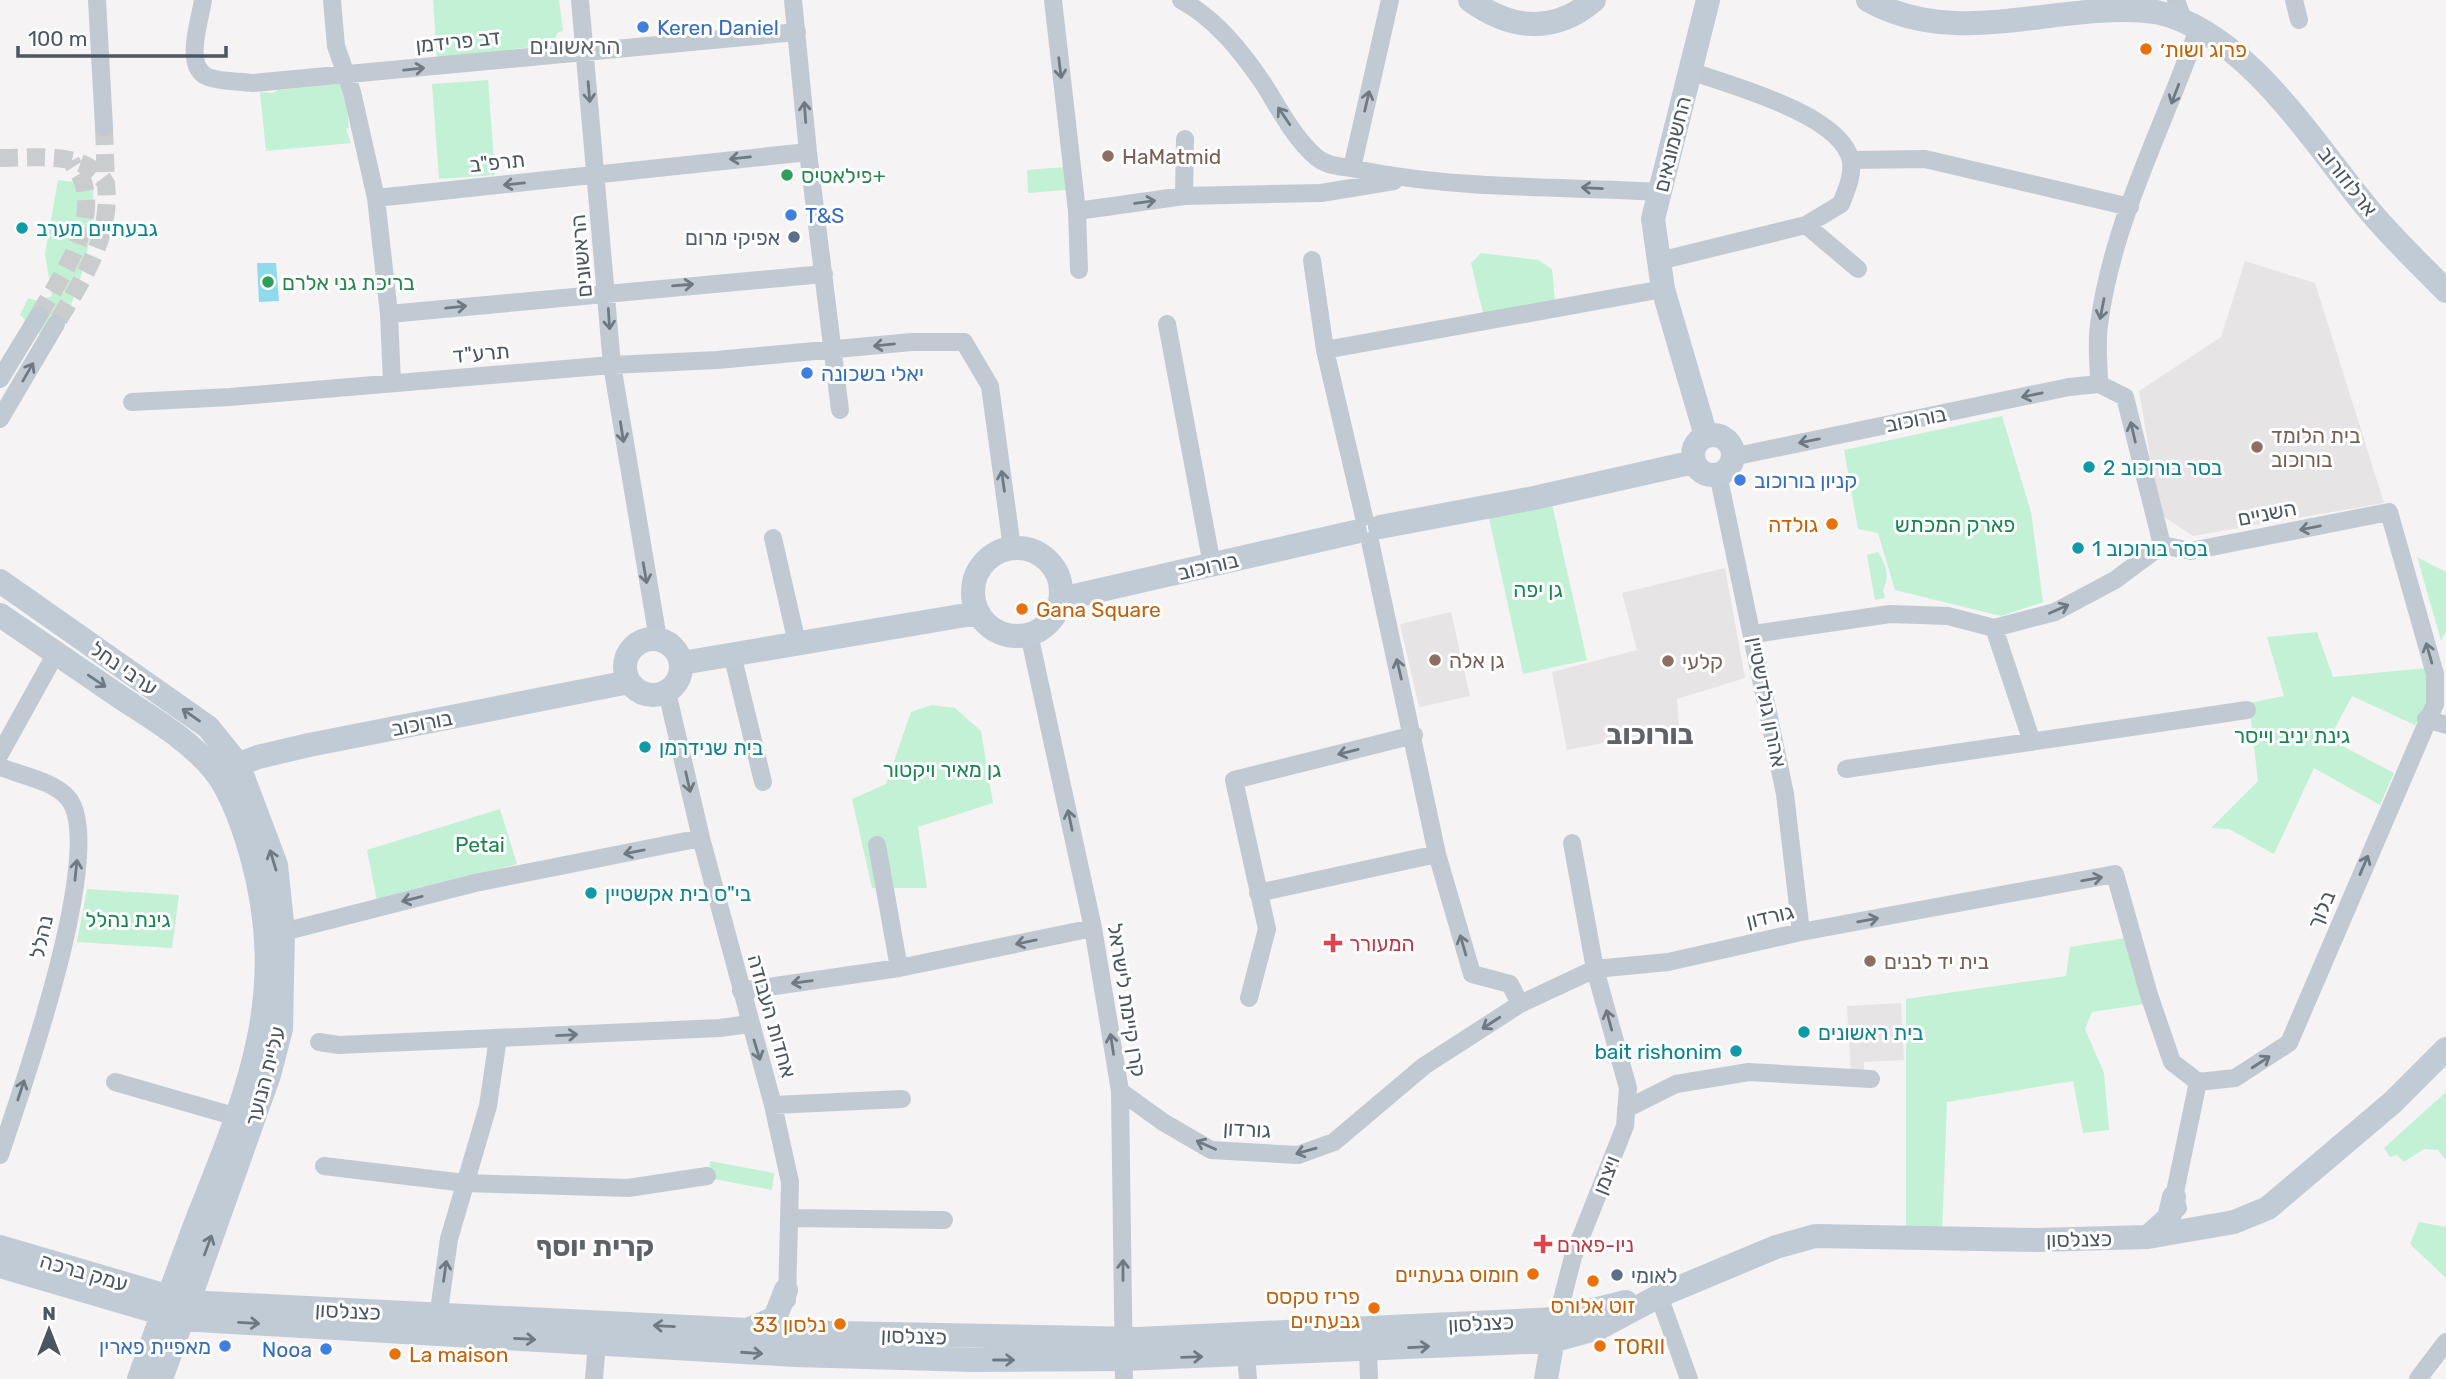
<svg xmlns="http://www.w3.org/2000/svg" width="2446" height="1379" viewBox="0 0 2446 1379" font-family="Rubik,Heebo,sans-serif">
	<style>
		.education { fill: #e6e4e5 }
		.green { fill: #c3f1d5 }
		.water { fill: #90daee }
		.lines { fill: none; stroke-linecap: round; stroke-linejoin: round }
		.street-tunnel { stroke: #caccce; stroke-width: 18; stroke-dasharray: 18 9; stroke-linecap: butt }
		.street { stroke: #c1cad2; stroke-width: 18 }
		.secondary { stroke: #c1cbd6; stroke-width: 24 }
		.oneway { stroke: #6e7983 }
		.oneway2 { stroke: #6e7984 }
		.shop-dot { fill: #3f7fe0; stroke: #fff; stroke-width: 2.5 }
		.food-dot { fill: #e8710a; stroke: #fff; stroke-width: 2.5 }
		.education-dot { fill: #8d6e63; stroke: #fff; stroke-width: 2.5 }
		.leisure-dot { fill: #2e9e5b; stroke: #fff; stroke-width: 2.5 }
		.culture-dot { fill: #0f9aa8; stroke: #fff; stroke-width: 2.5 }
		.service-dot { fill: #5c6f8a; stroke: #fff; stroke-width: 2.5 }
		.health-dot { fill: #e0444e; stroke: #fff; stroke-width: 2.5 }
		.labels { text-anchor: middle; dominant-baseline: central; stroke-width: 6; stroke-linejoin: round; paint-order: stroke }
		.shop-label { font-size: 21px; fill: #366cbe; stroke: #fff; text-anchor: start }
		.street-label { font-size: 21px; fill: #4a5661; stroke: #fff }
		.food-label { font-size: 21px; fill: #c56008; stroke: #fff; text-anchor: start }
		.education-label { font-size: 21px; fill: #785e54; stroke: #fff; text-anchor: start }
		.leisure-label { font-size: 21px; fill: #27864d; stroke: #fff; text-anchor: start }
		.culture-label { font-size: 21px; fill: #0d838f; stroke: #fff; text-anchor: start }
		.service-label { font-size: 21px; fill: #4e5e75; stroke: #fff; text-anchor: end }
		.park-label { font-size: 21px; fill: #17864f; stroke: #fff }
		.health-label { font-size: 21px; fill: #be3a42; stroke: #fff; text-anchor: start }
		.neighbourhood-label { font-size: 23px; fill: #5f6368; stroke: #fff }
		.district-label { font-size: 28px; font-weight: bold; fill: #5f6368; stroke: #fff }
	</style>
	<rect width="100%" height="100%" fill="#f5f3f3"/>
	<path class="education" d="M 2245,261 L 2315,283 L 2384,503 L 2193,536 L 2160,514 L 2139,391 L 2221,337 Z
		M 1725,568 L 1745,678 L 1677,699 L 1679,728 L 1567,750 L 1552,672 L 1637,650 L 1622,593 Z
		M 1451,612 L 1470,696 L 1419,707 L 1400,624 Z
		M 1901,1003 L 1904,1060 L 1864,1062 L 1864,1072 L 1851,1073 L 1847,1006 Z"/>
	<path class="green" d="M 433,0 L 559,0 L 563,31 L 557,33 L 554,42 L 540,46 L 437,59 Z
		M 488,80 L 495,175 L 439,179 L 432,84 Z
		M 339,84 L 345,90 L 349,128 L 346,129 L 351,143 L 266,151 L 260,92 L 273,93 L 278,90 Z
		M 1065,167 L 1066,190 L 1028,193 L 1027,170 Z
		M 58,180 L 93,184 C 95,242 80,285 58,337 L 40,334 L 20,315 L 28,298 L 38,301 L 52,296 L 45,254 Z
		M 1481,253 L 1538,260 L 1552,269 L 1555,301 L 1483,313 L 1471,263 Z
		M 2002,416 L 2031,512 L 2043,602 L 2001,616 L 1895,590 L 1878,533 L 1858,529 L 1844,450 Z
		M 1552,504 L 1587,660 L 1523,674 L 1489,518 Z
		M 1878,552 C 1886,564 1890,577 1883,590 L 1885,598 L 1875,600 L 1867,555 Z
		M 2417,557 L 2446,572 L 2446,631 L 2441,640 Z
		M 2317,632 L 2333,677 L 2427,668 L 2430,701 L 2415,725 L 2352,696 L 2329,739 L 2394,773 L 2380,805 L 2314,768 L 2274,854 L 2229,829 L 2211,828 L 2258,781 L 2249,703 L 2284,696 L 2267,637 Z
		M 932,705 L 955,708 L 981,731 L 993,803 L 918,827 L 927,888 L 872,888 L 852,799 L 886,784 L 911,712 Z
		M 500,809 L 517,864 L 377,901 L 367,850 Z
		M 87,889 L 179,895 L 172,948 L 77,942 Z
		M 2125,938 L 2145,1004 L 2092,1012 L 2085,1029 L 2104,1073 L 2109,1130 L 2083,1133 L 2073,1081 L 1947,1102 L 1942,1235 L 1906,1232 L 1906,999 L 2066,976 L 2070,947 Z
		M 2446,1092 L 2446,1160 L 2438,1150 L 2424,1149 L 2404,1162 L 2397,1155 L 2390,1157 L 2384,1148 Z
		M 710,1161 L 774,1173 L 772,1190 L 709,1178 Z
		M 2419,1222 L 2446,1227 L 2446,1278 L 2410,1244 Z"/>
	<path class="water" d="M 257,263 L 276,263 L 279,301 L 259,302 Z"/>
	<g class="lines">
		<path class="street-tunnel" d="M 104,127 L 106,184
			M 0,158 C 33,158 87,150 106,184 C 112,237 82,280 56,324
			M 39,315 C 59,279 93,234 85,190 C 84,179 76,170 71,161"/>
		<path class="street" d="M 97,0 L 104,127
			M 203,0 C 200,21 183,67 208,77 C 221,82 239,81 253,83 L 797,32
			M 332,0 L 336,46 L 352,92 L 376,198 L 389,314 L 392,383
			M 580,0 L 612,365 L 658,639
			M 793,0 L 808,152 L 840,410
			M 1053,0 L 1077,211 L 1079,270
			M 1181,0 C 1216,19 1241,51 1263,83 C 1279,108 1293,137 1316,157 C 1328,167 1342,166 1356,169 C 1455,190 1559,186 1660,192
			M 2176,0 L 2183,20
			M 2294,0 L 2299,20
			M 1851,160 L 1925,159 L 2130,207
			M 1352,168 L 1390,0
			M 1184,196 L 1185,139
			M 376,198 L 808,152
			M 1077,211 L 1184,196 L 1321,193 L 1394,181
			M 1806,225 L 1858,269
			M 1312,260 L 1325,350 L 1364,517
			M 1659,261 L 1806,225 L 1841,204 C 1846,191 1853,176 1851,162 C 1844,115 1730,85 1690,71
			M 389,314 L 824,274
			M 1167,324 L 1212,565
			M 1325,350 L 1663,289
			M 0,379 L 39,315
			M 2099,384 C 2099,364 2096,344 2099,325 C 2112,222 2164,126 2198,29
			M 132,402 L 230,397 L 612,365 L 717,360 L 912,342 L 964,342 L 990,386 L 1012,548
			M 0,419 L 56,324
			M 1732,457 L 2069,387 L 2099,384 L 2125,397 L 2162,545
			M 1718,474 L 1785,794 L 1801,932
			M 773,538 L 797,643
			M 1370,541 L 1437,854 L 1472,974 L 1510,984 L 1520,1004
			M 2162,545 L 2191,551 L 2389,512 L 2435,674 L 2435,704 L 2289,1043 L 2235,1078 L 2198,1082
			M 1994,628 L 2032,742
			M 1029,634 L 1093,928 L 1120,1091 L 1124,1379
			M 1754,634 L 1890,614 L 1948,616 L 1994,628 L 2055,612 L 2115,580 L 2162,545
			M 732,654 L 763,782
			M 667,692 L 701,838 L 773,1105 L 790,1182 L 787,1300
			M 2426,719 L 2446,725
			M 0,754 L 56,653
			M 0,767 C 20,775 54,781 68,798 C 109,846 20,1094 0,1155
			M 1846,769 L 2247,710
			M 877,845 L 899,968
			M 1258,893 L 1437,854
			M 283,932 L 475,883 L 701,838
			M 741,991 L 899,968 L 1093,928
			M 1249,998 L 1267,929 L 1234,780 L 1414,735
			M 319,1042 L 339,1045 L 720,1028 L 749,1024
			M 115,1082 L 237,1117
			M 1120,1091 L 1163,1122 L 1211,1150 L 1298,1155 L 1334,1142 L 1424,1066 L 1520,1004 L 1595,969 L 1668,962 L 1801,932 L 2115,874 L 2149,995 L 2172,1062 L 2198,1082
			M 773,1105 L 902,1099
			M 1626,1109 L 1676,1084 L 1749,1072 L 1871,1079
			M 324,1166 L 465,1183 L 628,1188 L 707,1176
			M 2178,1208 L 2174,1197 L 2198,1082
			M 790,1218 L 944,1220
			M 1659,1296 L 1689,1379
			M 1557,1319 L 1573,1257 L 1625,1126 L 1628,1088 L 1595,969 L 1572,843
			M 437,1325 L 449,1239 L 488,1106 L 498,1038
			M 1368,1349 L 1369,1379
			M 1246,1355 L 1248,1379
			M 594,1379 L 597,1343
			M 2418,1379 L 2446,1342"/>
		<path class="secondary" d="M 1470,0 C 1511,30 1554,34 1594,0
			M 1868,0 C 1958,51 2061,0 2156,12 C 2246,31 2313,143 2369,210 C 2393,239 2420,264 2446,291
			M1693 455a20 20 0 1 1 40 0a20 20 0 1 1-40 0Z
			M 1706,436 L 1663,289 L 1653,219 L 1708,0
			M 1380,527 L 1534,498 L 1694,462
			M973 592a44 44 0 1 1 88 0a44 44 0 1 1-88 0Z
			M 0,581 L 208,727 L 238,764 L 276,865 L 283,932 L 281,1029 L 269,1075 L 161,1379
			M 1061,599 L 1355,532
			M 0,615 C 41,643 82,671 123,699 C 155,720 189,740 214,770 C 231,790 245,832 252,857 C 290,996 248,1092 197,1220 C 177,1273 158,1326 139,1379
			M625 667a28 28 0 1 1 56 0a28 28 0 1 1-56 0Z
			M 682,663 L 978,613
			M 224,770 L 258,757 L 309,745 L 629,682
			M 2148,1237 L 2169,1218 L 2174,1197
			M 0,1247 L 187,1302 L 787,1332 L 1138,1339 L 1557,1319 L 1626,1302
			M 0,1266 L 181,1319 L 795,1355 L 973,1360 L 1124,1359 L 1552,1341 L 1599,1328 L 1659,1296 L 1776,1247 L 1815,1236 L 2036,1240 L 2148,1237 L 2234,1222 L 2268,1208 L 2393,1102 L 2446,1049
			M 750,1329 L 775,1318 L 786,1290
			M 1546,1379 L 1555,1327"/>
	</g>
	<defs><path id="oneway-shaft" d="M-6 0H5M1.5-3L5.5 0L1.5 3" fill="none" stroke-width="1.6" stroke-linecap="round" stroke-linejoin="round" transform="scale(1.75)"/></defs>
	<g class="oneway">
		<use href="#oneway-shaft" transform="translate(1060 68) rotate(83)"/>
		<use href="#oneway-shaft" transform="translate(414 69) rotate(-6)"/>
		<use href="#oneway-shaft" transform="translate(589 92) rotate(85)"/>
		<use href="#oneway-shaft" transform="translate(2175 94) rotate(111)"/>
		<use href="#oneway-shaft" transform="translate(1367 101) rotate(-77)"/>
		<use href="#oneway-shaft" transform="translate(805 112) rotate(-94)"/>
		<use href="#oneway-shaft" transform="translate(1284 116) rotate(-124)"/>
		<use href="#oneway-shaft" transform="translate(740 158) rotate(174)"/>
		<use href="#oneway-shaft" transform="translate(514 184) rotate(174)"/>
		<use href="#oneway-shaft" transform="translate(1592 188) rotate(-177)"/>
		<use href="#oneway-shaft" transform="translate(1145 202) rotate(-8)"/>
		<use href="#oneway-shaft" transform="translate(683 285) rotate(-5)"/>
		<use href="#oneway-shaft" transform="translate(456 307) rotate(-6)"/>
		<use href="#oneway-shaft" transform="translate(2102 309) rotate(101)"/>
		<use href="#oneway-shaft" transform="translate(609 319) rotate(86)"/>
		<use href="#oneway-shaft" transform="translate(884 345) rotate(174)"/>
		<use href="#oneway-shaft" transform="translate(28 372) rotate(-60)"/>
		<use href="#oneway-shaft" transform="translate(2032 395) rotate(168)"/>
		<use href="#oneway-shaft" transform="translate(622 432) rotate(81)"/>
		<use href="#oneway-shaft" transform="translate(2133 432) rotate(-103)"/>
		<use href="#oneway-shaft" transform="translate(1809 441) rotate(169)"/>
		<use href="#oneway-shaft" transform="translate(1003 481) rotate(-98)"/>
		<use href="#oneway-shaft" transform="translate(2310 528) rotate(169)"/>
		<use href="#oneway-shaft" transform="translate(645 573) rotate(80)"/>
		<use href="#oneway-shaft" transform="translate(2059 609) rotate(-24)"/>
		<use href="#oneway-shaft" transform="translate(2429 653) rotate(-106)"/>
		<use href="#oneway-shaft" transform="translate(1399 669) rotate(-103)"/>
		<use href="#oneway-shaft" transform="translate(1348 752) rotate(166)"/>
		<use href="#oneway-shaft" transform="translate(688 782) rotate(77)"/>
		<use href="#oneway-shaft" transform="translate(1070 820) rotate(-102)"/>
		<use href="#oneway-shaft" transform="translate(634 852) rotate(169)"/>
		<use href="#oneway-shaft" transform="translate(2364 865) rotate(-67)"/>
		<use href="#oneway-shaft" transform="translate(76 870) rotate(-84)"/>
		<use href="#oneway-shaft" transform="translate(2092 879) rotate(-10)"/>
		<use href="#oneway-shaft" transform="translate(412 899) rotate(166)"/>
		<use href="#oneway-shaft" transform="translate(1868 920) rotate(-10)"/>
		<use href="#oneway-shaft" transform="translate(1026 942) rotate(168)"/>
		<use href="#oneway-shaft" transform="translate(1463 945) rotate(-106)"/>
		<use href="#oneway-shaft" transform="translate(802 982) rotate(172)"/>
		<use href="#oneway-shaft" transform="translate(1609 1020) rotate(-105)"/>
		<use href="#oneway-shaft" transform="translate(1491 1023) rotate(147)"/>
		<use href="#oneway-shaft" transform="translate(567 1035) rotate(-3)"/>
		<use href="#oneway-shaft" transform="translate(1112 1044) rotate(-99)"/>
		<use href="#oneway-shaft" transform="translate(757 1050) rotate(73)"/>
		<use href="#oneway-shaft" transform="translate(2261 1062) rotate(-33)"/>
		<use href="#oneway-shaft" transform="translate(21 1090) rotate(-72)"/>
		<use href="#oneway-shaft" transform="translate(1206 1145) rotate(-156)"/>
		<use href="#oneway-shaft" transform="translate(1306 1151) rotate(164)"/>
		<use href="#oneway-shaft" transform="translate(1123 1270) rotate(-90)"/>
		<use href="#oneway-shaft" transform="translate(445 1271) rotate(-82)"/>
	</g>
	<g class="oneway2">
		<use href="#oneway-shaft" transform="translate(97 681) rotate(34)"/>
		<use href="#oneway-shaft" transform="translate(191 715) rotate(-145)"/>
		<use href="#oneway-shaft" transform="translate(273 860) rotate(-107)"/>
		<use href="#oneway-shaft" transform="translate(208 1245) rotate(-70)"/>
		<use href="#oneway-shaft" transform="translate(249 1323) rotate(3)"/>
		<use href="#oneway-shaft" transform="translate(664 1326) rotate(-177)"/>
		<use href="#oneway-shaft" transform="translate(525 1339) rotate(3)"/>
		<use href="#oneway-shaft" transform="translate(1419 1347) rotate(-3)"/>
		<use href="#oneway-shaft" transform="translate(752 1353) rotate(4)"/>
		<use href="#oneway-shaft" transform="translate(1192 1357) rotate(-2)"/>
		<use href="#oneway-shaft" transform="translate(1004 1360)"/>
	</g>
	<g class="shop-dot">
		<circle cx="643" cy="27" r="7"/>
		<circle cx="791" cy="215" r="7"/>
		<circle cx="807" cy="373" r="7"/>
		<circle cx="1740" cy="480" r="7"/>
		<circle cx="225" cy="1346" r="7"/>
		<circle cx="326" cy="1349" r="7"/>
	</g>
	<g class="food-dot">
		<circle cx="2146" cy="49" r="7"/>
		<circle cx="1832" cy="524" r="7"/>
		<circle cx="1022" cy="609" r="7"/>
		<circle cx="1533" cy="1274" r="7"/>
		<circle cx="1593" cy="1281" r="7"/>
		<circle cx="1374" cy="1308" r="7"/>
		<circle cx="840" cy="1324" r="7"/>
		<circle cx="1600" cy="1346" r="7"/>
		<circle cx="395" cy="1354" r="7"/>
	</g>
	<g class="education-dot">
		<circle cx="1108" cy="156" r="7"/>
		<circle cx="2257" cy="447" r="7"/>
		<circle cx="1435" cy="660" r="7"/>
		<circle cx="1668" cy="661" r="7"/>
		<circle cx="1870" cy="961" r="7"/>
	</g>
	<g class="leisure-dot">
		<circle cx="787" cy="175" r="7"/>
		<circle cx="268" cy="282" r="7"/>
	</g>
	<g class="culture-dot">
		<circle cx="22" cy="228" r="7"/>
		<circle cx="2089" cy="467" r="7"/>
		<circle cx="2078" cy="548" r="7"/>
		<circle cx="645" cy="747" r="7"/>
		<circle cx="591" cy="893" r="7"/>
		<circle cx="1804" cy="1032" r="7"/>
		<circle cx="1736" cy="1051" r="7"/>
	</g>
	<g class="service-dot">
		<circle cx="794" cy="237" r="7"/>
		<circle cx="1617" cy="1275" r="7"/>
	</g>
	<g class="health-dot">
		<path d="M1329.5 932.5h7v7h7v7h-7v7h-7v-7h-7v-7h7z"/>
		<path d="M1539.5 1233.5h7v7h7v7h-7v7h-7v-7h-7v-7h7z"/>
	</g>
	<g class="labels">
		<g class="shop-label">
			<text x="657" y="27">Keren Daniel</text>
			<text x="805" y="215">T&amp;S</text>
			<text x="821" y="373">יאלי בשכונה</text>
			<text x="1754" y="480">קניון בורוכוב</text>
			<text x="211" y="1346" text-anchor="end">מאפיית פארין</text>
			<text x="312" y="1349" text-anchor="end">Nooa</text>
		</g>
		<g class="street-label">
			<text transform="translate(458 41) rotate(-6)">דב פרידמן</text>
			<text transform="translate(1672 144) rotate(-76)">החשמונאים</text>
			<text transform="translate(497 162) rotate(-6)">תרפ"ב</text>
			<text transform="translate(2348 181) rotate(52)">ארלוזורוב</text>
			<text transform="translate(581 256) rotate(-95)">הראשונים</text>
			<text transform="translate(481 353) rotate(-5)">תרע"ד</text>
			<text transform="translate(1916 419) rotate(-11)">בורוכוב</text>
			<text transform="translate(2267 513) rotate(-11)">השניים</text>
			<text transform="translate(1208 566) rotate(-13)">בורוכוב</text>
			<text transform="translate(124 668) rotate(35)">ערבי נחל</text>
			<text transform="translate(1767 702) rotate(79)">אהרון גולדשטיין</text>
			<text transform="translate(422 723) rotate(-11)">בורוכוב</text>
			<text transform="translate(2321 910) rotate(-67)">בלוך</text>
			<text transform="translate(1770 916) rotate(-13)">גורדון</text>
			<text transform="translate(41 937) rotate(-77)">נהלל</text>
			<text transform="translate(1127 1000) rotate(81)">קרן קיימת לישראל</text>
			<text transform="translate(772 1016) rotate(74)">אחדות העבודה</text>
			<text transform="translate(265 1076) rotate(-75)">עליית הנוער</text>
			<text transform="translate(1247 1129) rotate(3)">גורדון</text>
			<text transform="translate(1606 1175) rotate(-69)">ויצמן</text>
			<text transform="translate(2079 1239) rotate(-1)">כצנלסון</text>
			<text transform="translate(84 1272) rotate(16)">עמק ברכה</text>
			<text transform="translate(348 1311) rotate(3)">כצנלסון</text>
			<text transform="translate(1481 1323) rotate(-3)">כצנלסון</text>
			<text transform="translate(914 1336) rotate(2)">כצנלסון</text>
		</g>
		<g class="food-label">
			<text x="2160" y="49">פרוג ושות׳</text>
			<text x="1818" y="524" text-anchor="end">גולדה</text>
			<text x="1036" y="609">Gana Square</text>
			<text x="1519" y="1274" text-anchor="end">חומוס גבעתיים</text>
			<text x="1360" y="1296" text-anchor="end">פריז טקסס<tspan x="1360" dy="24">גבעתיים</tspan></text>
			<text x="1593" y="1305" text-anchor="middle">זוט אלורס</text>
			<text x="826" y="1324" text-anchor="end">נלסון 33</text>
			<text x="1614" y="1346">TORII</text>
			<text x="409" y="1354">La maison</text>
		</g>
		<g class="education-label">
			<text x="1122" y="156">HaMatmid</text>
			<text x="2271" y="435">בית הלומד<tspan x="2271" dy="24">בורוכוב</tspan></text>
			<text x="1449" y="660">גן אלה</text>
			<text x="1682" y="661">קלעי</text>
			<text x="1884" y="961">בית יד לבנים</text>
		</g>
		<g class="leisure-label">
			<text x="801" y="175">פילאטיס+</text>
			<text x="282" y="282">בריכת גני אלרם</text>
		</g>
		<g class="culture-label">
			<text x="36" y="228">גבעתיים מערב</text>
			<text x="2103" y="467">בסר בורוכוב 2</text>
			<text x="2092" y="548">בסר בורוכוב 1</text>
			<text x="659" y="747">בית שנידרמן</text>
			<text x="605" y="893">בי"ס בית אקשטיין</text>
			<text x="1818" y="1032">בית ראשונים</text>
			<text x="1722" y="1051" text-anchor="end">bait rishonim</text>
		</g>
		<g class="service-label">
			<text x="780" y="237">אפיקי מרום</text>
			<text x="1631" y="1275" text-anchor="start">לאומי</text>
		</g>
		<g class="park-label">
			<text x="1955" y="524">פארק המכתש</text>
			<text x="1538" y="589">גן יפה</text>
			<text x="2292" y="735">גינת יניב וייסר</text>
			<text x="942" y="769">גן מאיר ויקטור</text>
			<text x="480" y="844">Petai</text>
			<text x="128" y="919">גינת נהלל</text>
		</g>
		<g class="health-label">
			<text x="1349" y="943">המעורר</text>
			<text x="1557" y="1244">ניו-פארם</text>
		</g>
		<g class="neighbourhood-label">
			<text x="575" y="46">הראשונים</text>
		</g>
		<g class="district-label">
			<text x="1650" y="734">בורוכוב</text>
			<text x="595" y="1246">קרית יוסף</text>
		</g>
	</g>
	<g transform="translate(49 1330)" stroke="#ffffff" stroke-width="5" paint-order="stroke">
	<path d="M0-5L12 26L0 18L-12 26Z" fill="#4a5661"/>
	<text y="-10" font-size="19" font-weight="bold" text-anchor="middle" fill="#4a5661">N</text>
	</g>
	<path d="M18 46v10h208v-10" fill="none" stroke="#4a5661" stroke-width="3.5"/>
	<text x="28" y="46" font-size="21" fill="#4a5661" stroke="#ffffff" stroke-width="5" paint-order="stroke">100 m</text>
</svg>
